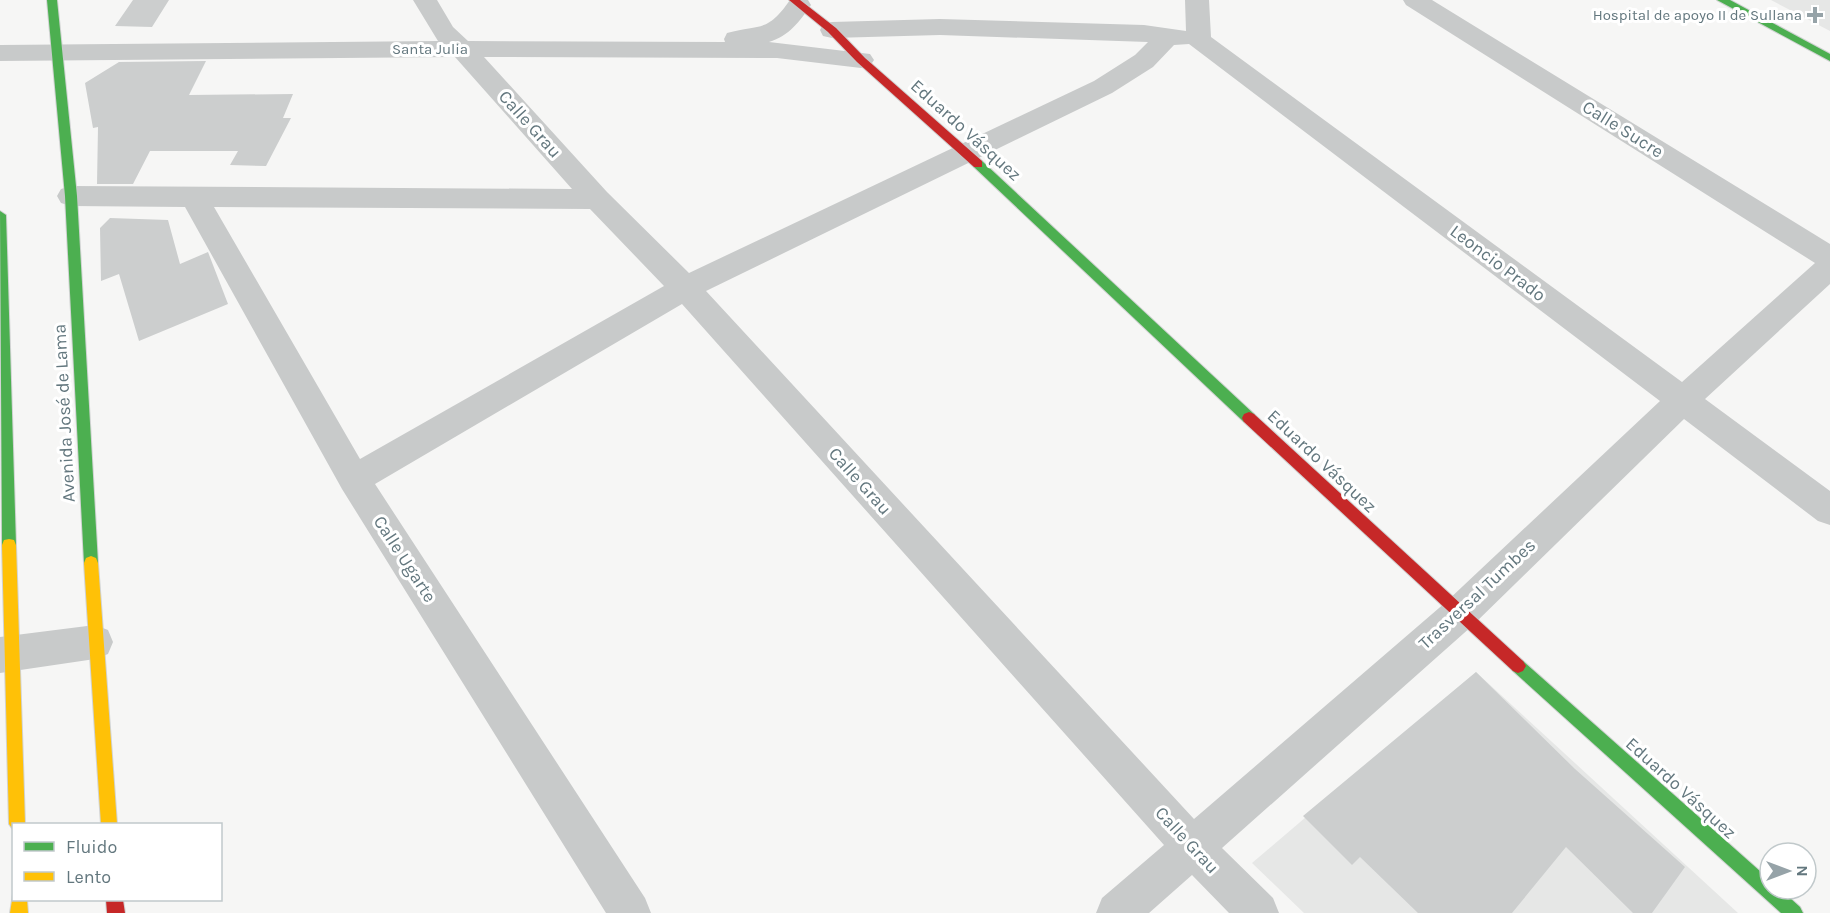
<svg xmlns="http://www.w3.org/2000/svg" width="1830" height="913" viewBox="0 0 1830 913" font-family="Karla,sans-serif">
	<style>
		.built { fill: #e6e7e6 }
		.building { fill: #cccece }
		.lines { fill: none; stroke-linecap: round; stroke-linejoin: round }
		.fast-casing { stroke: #d1d3d3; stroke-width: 2 }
		.slow-casing { stroke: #d1d3d3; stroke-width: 2 }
		.jam-casing { stroke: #d1d3d3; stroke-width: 2 }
		.street { fill: #c8caca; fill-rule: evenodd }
		.fast { fill: #4caf50; fill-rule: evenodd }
		.slow { fill: #ffc107; fill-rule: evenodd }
		.jam { fill: #c62828; fill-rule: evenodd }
		.poi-dot { fill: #96a3a8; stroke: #fff; stroke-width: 2 }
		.labels { text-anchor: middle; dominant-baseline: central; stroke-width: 6; stroke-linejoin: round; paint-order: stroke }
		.far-poi-label { font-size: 15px; fill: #63777e; stroke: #fff; text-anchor: end }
		.far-street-label { font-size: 15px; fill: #63777e; stroke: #fff }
		.street-label { font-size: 18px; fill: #63777e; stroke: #fff }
	</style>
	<rect width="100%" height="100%" fill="#f6f6f5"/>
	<path class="built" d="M 1771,0 L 1830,0 L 1830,31 Z
		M 1476,672 L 1738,913 L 1304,913 L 1252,863 Z"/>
	<path class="building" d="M 133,0 L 169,0 L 152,27 L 115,26 Z
		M 206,61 L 189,95 L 293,94 L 283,118 L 291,118 L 266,166 L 230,165 L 238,151 L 150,151 L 133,184 L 97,184 L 98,127 L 93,128 L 85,83 L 119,62 Z
		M 110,218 L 168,220 L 180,264 L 208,252 L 228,304 L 139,341 L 119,274 L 101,281 L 100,228 Z
		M 1476,672 L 1575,769 L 1685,867 L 1652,913 L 1633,913 L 1566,847 L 1512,913 L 1418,913 L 1360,857 L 1352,865 L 1303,816 Z"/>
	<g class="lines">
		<g class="fast-casing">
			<path id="fast" d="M 47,0 L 57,0 L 77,196 L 98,563 L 96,568 L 91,570 L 86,568 L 84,563 L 65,196 Z
				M 1717,0 L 1730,0 L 1830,54 L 1830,61 Z
				M 978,160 L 982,161 L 1254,414 L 1256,418 L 1254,422 L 1244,422 L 974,167 L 974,161 Z
				M 0,211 L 6,215 L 16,545 L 14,550 L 9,551 L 4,550 L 2,545 Z
				M 1518,659 L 1523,661 L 1770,880 L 1770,889 L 1780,889 L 1800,907 L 1803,913 L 1781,913 L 1513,671 L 1510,666 L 1513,661 Z"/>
		</g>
		<g class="slow-casing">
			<path id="slow" d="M 9,539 L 14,540 L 16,545 L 25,824 L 14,824 L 14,831 L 9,824 L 2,545 L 4,540 Z
				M 91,556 L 96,558 L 98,563 L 117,824 L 101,824 L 84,563 L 86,558 Z
				M 13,894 L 14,900 L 27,900 L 28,913 L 10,913 Z"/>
		</g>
		<g class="jam-casing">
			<path id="jam" d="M 789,0 L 800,0 L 836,28 L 865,58 L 982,161 L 982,167 L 974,167 L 857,62 L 828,32 Z
				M 1249,412 L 1254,414 L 1523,661 L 1526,666 L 1523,671 L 1518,673 L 1513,671 L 1244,422 L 1242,418 L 1244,414 Z
				M 106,900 L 123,900 L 125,913 L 107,913 Z"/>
		</g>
		<path class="street" d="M 413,0 L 437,0 L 453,27 L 468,41 L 725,42 L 724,39 L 727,33 C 761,24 767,33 790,0 L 808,0 L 811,5 C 800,21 789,36 769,42 L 870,54 L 874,60 L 870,66 L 861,68 L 777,58 L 484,57 L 607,192 L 689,273 L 1094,81 L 1135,55 L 1148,42 L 940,35 L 832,38 L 823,36 L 820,30 L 823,24 L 832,22 L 940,19 L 1144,25 L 1186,31 L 1185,0 L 1209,0 L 1211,37 L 1682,382 L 1815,263 L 1406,5 L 1403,0 L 1432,0 L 1830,244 L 1830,284 L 1705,399 L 1830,491 L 1830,525 L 1818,521 L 1684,419 L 1472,626 L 1222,848 L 1273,898 L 1279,913 L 1229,913 L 1192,875 L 1149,913 L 1096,913 L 1102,898 L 1164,845 L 682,304 L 375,484 L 645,898 L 651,913 L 606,913 L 342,489 L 185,207 L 71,206 L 61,203 L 57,196 L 61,189 L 71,186 L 572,189 L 455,57 L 0,61 L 0,45 L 438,41 ZM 1189,44 L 1660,401 L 1446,602 L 1194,819 L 706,291 L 1112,93 L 1153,67 L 1174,45 ZM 214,207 L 590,209 L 664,286 L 360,459 Z
			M 95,625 L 108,630 L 113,642 L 108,654 L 95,659 L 0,673 L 0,637 Z"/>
		<use href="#fast" class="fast"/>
		<use href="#slow" class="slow"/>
		<use href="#jam" class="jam"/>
	</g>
	<path class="poi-dot" d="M1812 6h6v6h6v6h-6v6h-6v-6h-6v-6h6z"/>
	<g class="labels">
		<g class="far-poi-label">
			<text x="1802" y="15">Hospital de apoyo II de Sullana</text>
		</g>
		<g class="far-street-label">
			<text x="430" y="49">Santa Julia</text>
		</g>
		<g class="street-label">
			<text transform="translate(530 124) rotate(48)">Calle Grau</text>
			<text transform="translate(1623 129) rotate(32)">Calle Sucre</text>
			<text transform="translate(966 130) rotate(42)">Eduardo Vásquez</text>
			<text transform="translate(1498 263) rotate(37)">Leoncio Prado</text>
			<text transform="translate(64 413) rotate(-93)">Avenida José de Lama</text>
			<text transform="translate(1322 461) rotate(43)">Eduardo Vásquez</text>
			<text transform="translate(860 481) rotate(48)">Calle Grau</text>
			<text transform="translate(405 559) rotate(57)">Calle Ugarte</text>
			<text transform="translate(1477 594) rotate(-43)">Trasversal Tumbes</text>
			<text transform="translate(1681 788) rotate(42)">Eduardo Vásquez</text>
			<text transform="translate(1187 840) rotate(47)">Calle Grau</text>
		</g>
	</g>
	<rect x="12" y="823" width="210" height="78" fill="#ffffff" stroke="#c1c9cb" stroke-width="1.5"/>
	<rect x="24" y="842" width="30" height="9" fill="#4caf50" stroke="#c1c9cb" stroke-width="1.5"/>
	<text x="66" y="853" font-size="18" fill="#63777e">Fluido</text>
	<rect x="24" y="872" width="30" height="9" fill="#ffc107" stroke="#c1c9cb" stroke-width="1.5"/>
	<text x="66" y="883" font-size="18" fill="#63777e">Lento</text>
	<g transform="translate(1788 871) rotate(90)"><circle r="28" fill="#ffffff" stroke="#c1c9cb" stroke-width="1.5"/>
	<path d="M0-4.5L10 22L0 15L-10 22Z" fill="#96a3a8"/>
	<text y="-9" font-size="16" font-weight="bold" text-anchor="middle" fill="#63777e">N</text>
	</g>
</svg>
